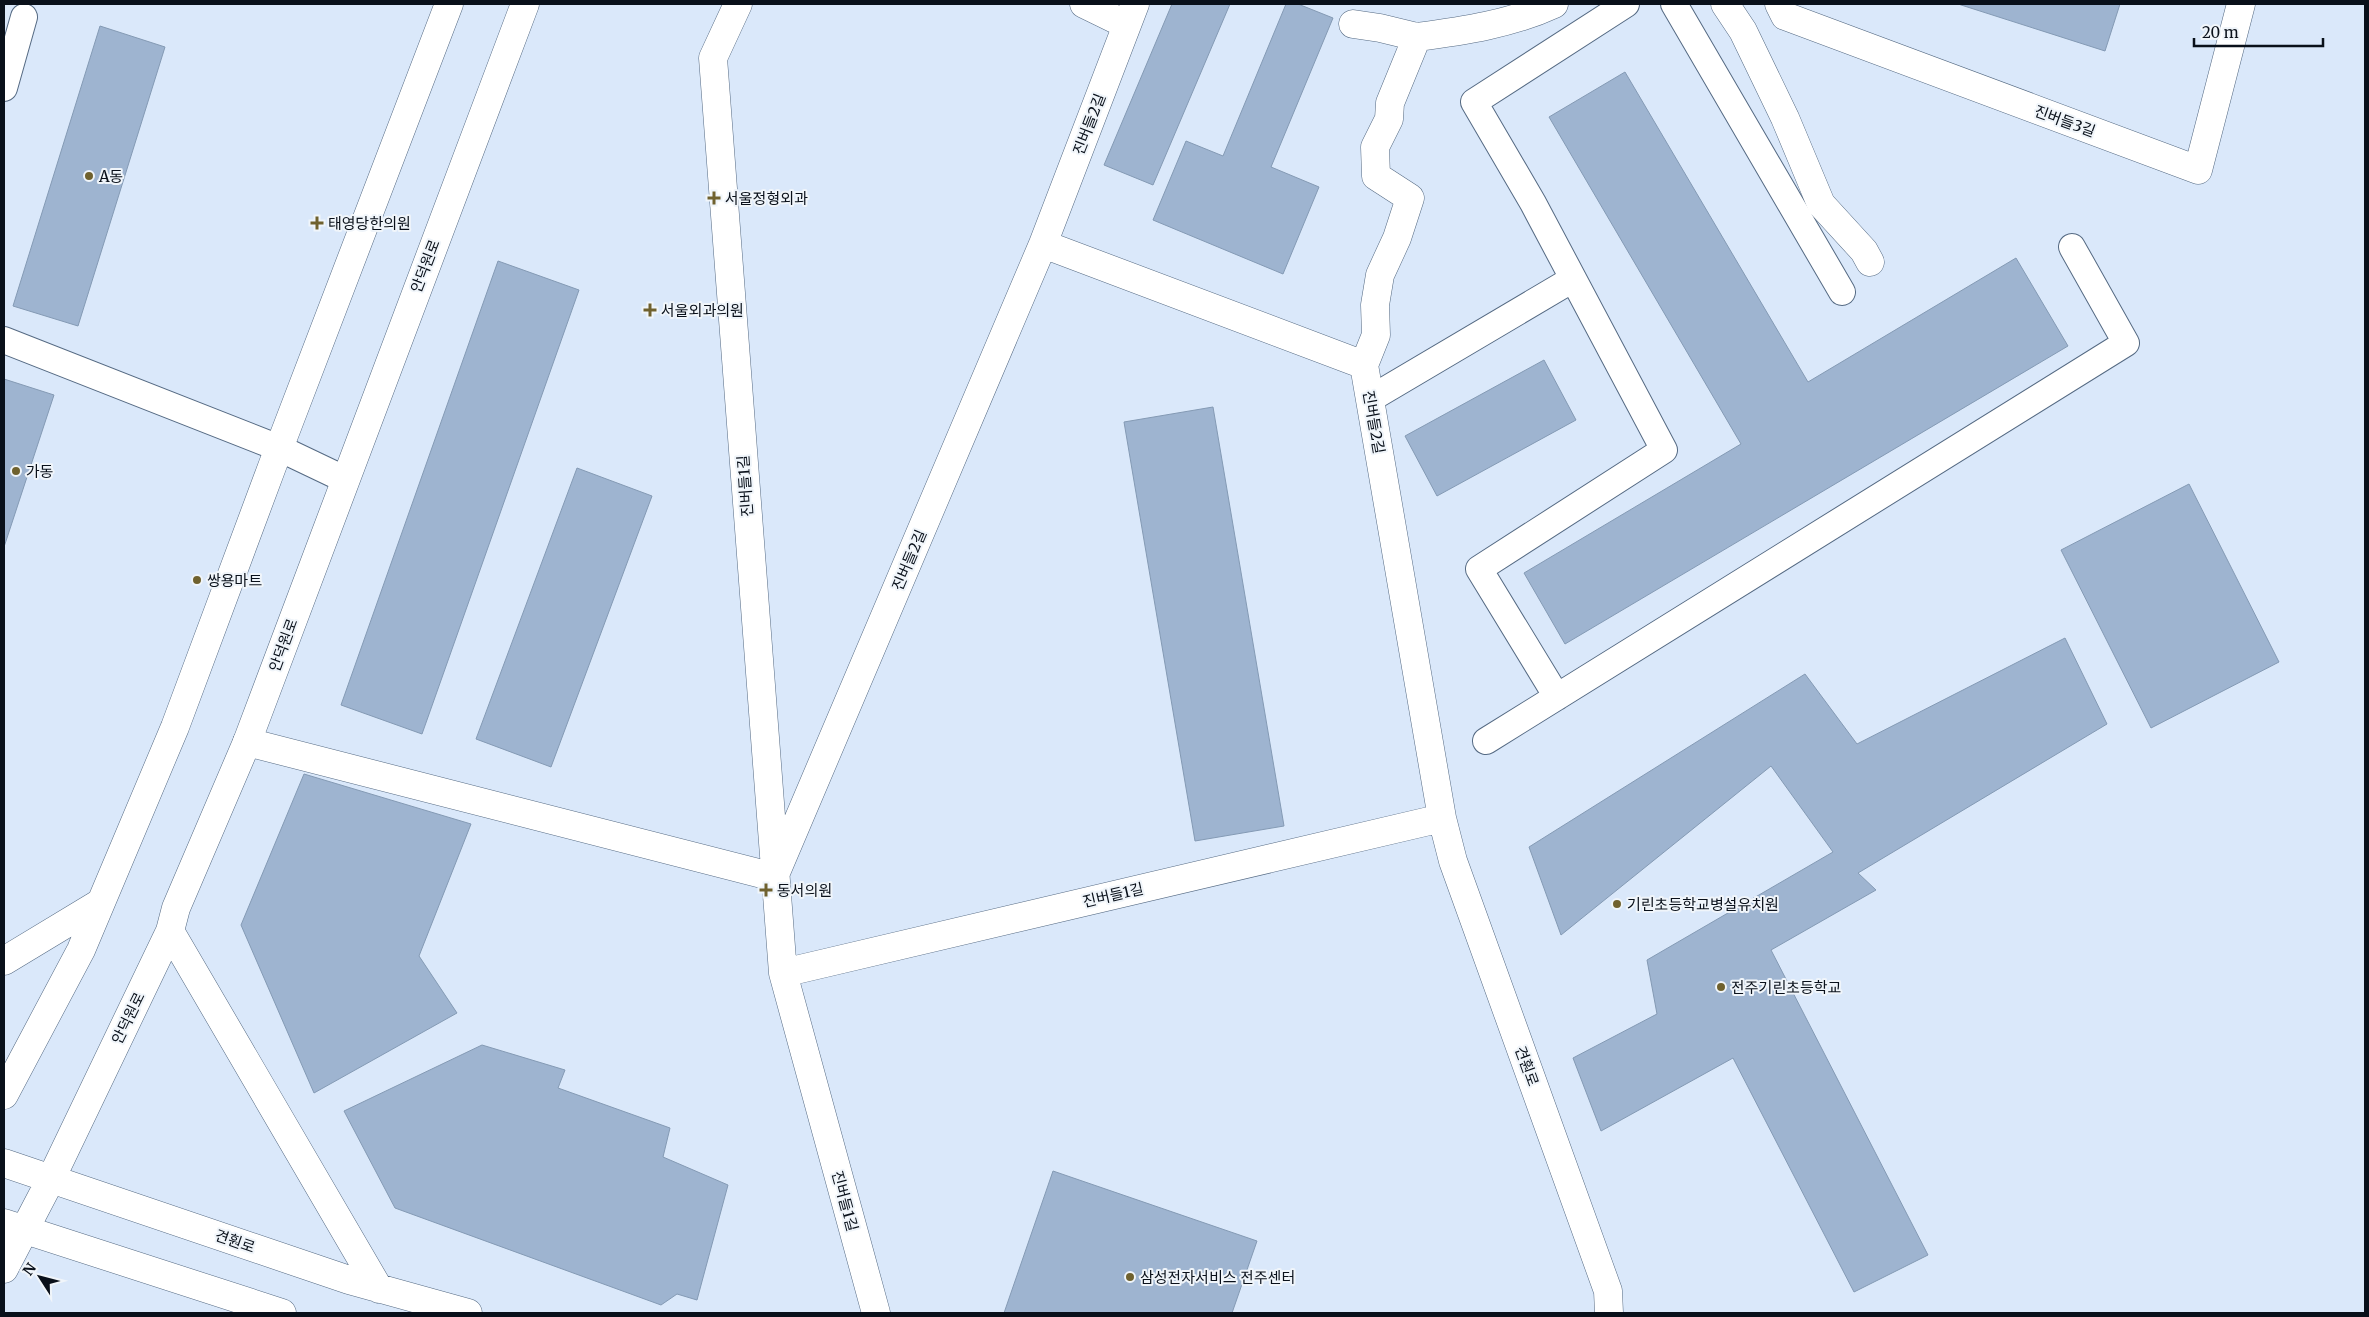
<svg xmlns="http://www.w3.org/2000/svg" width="2369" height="1317" viewBox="0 0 2369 1317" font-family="Merriweather,'Noto Sans KR',serif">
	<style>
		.building { fill: #9eb4d0; stroke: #849ab4 }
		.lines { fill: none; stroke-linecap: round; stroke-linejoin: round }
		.lane-casing { stroke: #556a83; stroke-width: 28 }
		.street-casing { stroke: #556a83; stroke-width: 29 }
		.secondary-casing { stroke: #556a83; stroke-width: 29 }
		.lane { stroke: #fff; stroke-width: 26 }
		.street { stroke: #fff; stroke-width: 28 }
		.secondary { stroke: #fff; stroke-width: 28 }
		.poi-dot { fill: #6f612e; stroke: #f0f5fa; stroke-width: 2 }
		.labels { text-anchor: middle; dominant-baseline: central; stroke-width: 4; stroke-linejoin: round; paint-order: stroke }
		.street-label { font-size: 15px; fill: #09101a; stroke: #f0f5fa }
		.poi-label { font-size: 15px; fill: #09101a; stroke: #f0f5fa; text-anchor: start }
	</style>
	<rect width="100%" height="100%" fill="#dae8fa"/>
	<path class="building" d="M 1172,4 L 1230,4 L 1153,185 L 1104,165 Z
		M 1286,4 L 1298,4 L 1333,18 L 1271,167 L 1319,187 L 1283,274 L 1153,220 L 1186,141 L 1223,156 Z
		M 1958,4 L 2120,4 L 2105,51 Z
		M 100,26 L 165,47 L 78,326 L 13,306 Z
		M 1625,72 L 1808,382 L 2016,258 L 2068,346 L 1565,644 L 1524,573 L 1741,444 L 1549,117 Z
		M 498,261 L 579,290 L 422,734 L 341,705 Z
		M 1544,360 L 1576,420 L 1437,496 L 1405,436 Z
		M 4,379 L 54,395 L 4,547 Z
		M 1213,407 L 1284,826 L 1195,841 L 1124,422 Z
		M 577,468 L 652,496 L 551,767 L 476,739 Z
		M 2189,484 L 2279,662 L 2151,728 L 2061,550 Z
		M 2065,638 L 2107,724 L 1858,873 L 1876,890 L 1771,950 L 1928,1255 L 1854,1292 L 1733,1058 L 1601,1131 L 1573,1058 L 1657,1014 L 1647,960 L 1833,852 L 1771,766 L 1561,935 L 1529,847 L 1805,674 L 1857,744 Z
		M 304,774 L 471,824 L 419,956 L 457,1013 L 314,1093 L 241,925 Z
		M 482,1045 L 565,1070 L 558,1088 L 670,1128 L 663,1157 L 728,1185 L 697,1300 L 677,1294 L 661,1305 L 395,1208 L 344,1111 Z
		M 1053,1171 L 1257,1241 L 1232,1313 L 1004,1313 Z"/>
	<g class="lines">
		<g class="lane-casing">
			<path id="lane" d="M 1674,4 L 1842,292
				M 4,88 L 24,17
				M 4,340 L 279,448 L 344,479
				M 1370,399 L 1573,279
				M 1557,697 L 1479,569 L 1664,450 L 1533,203 L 1474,102 L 1626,4
				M 1486,741 L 2126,343 L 2072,247"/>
		</g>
		<g class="street-casing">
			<path id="street" d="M 738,4 L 713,58 L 783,973 L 876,1313
				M 1084,4 L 1127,25
				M 1725,4 L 1743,31 L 1785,118 L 1821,204 L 1864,251 L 1870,262
				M 1779,4 L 1785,16 L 2198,170 L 2241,4
				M 1353,24 L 1380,28 L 1417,37 L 1390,103 L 1389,119 L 1375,147 L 1376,176 L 1410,198 L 1397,238 L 1380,275 L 1375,305 L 1376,335 L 1364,365
				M 1417,37 C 1463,31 1511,24 1554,4
				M 1043,244 L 1364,365 L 1442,818 L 1453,861 L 1608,1291 L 1609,1313
				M 247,742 L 774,877 L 1043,244 L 1135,4
				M 783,973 L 1442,818"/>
		</g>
		<g class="secondary-casing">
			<path id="secondary" d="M 170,931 L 379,1289
				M 4,961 L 100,903
				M 4,1095 L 81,950 L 175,727 L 273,464 L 449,4
				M 4,1163 L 349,1280 L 468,1313
				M 4,1223 L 282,1313
				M 4,1269 L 51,1179 L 170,931 L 176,908 L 247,742 L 525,4"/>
		</g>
		<use href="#lane" class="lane"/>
		<use href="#street" class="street"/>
		<use href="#secondary" class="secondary"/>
	</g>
	<g class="poi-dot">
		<circle cx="89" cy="176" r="5"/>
		<path d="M711.5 190.5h5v5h5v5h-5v5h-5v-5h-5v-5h5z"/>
		<path d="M314.5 215.5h5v5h5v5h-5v5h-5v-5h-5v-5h5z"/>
		<path d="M647.5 302.5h5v5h5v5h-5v5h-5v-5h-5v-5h5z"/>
		<circle cx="16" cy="471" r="5"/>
		<circle cx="197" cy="580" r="5"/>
		<path d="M763.5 882.5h5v5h5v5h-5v5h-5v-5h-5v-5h5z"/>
		<circle cx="1617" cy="904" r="5"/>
		<circle cx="1721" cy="987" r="5"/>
		<circle cx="1130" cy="1277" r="5"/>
	</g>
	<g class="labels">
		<g class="street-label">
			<text transform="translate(2065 121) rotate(20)">진버들3길</text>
			<text transform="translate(1089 124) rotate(-69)">진버들2길</text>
			<text transform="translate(425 266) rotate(-69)">안덕원로</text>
			<text transform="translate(1374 422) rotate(80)">진버들2길</text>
			<text transform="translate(745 486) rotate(-94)">진버들1길</text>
			<text transform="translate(909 560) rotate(-67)">진버들2길</text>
			<text transform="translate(283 645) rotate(-70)">안덕원로</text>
			<text transform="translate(1113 895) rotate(-13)">진버들1길</text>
			<text transform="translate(128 1018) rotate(-64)">안덕원로</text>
			<text transform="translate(1527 1066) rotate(70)">견훤로</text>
			<text transform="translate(845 1201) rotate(75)">진버들1길</text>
			<text transform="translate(235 1241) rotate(19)">견훤로</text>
		</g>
		<g class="poi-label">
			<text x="99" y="176">A동</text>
			<text x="725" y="198">서울정형외과</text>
			<text x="328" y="223">태영당한의원</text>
			<text x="661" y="310">서울외과의원</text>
			<text x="26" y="471">가동</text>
			<text x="207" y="580">쌍용마트</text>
			<text x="777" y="890">동서의원</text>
			<text x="1627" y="904">기린초등학교병설유치원</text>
			<text x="1731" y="987">전주기린초등학교</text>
			<text x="1140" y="1277">삼성전자서비스 전주센터</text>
		</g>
	</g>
	<rect width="2369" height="1317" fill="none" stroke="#09101a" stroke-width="10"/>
	<g transform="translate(40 1277) rotate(306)" stroke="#f0f5fa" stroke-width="4" paint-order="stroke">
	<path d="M0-4L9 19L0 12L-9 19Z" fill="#09101a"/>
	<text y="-8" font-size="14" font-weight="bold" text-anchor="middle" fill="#09101a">N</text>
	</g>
	<path d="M2194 38v8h129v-8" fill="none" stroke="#09101a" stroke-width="2.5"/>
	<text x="2202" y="38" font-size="15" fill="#09101a" stroke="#f0f5fa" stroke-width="4" paint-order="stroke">20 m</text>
</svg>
